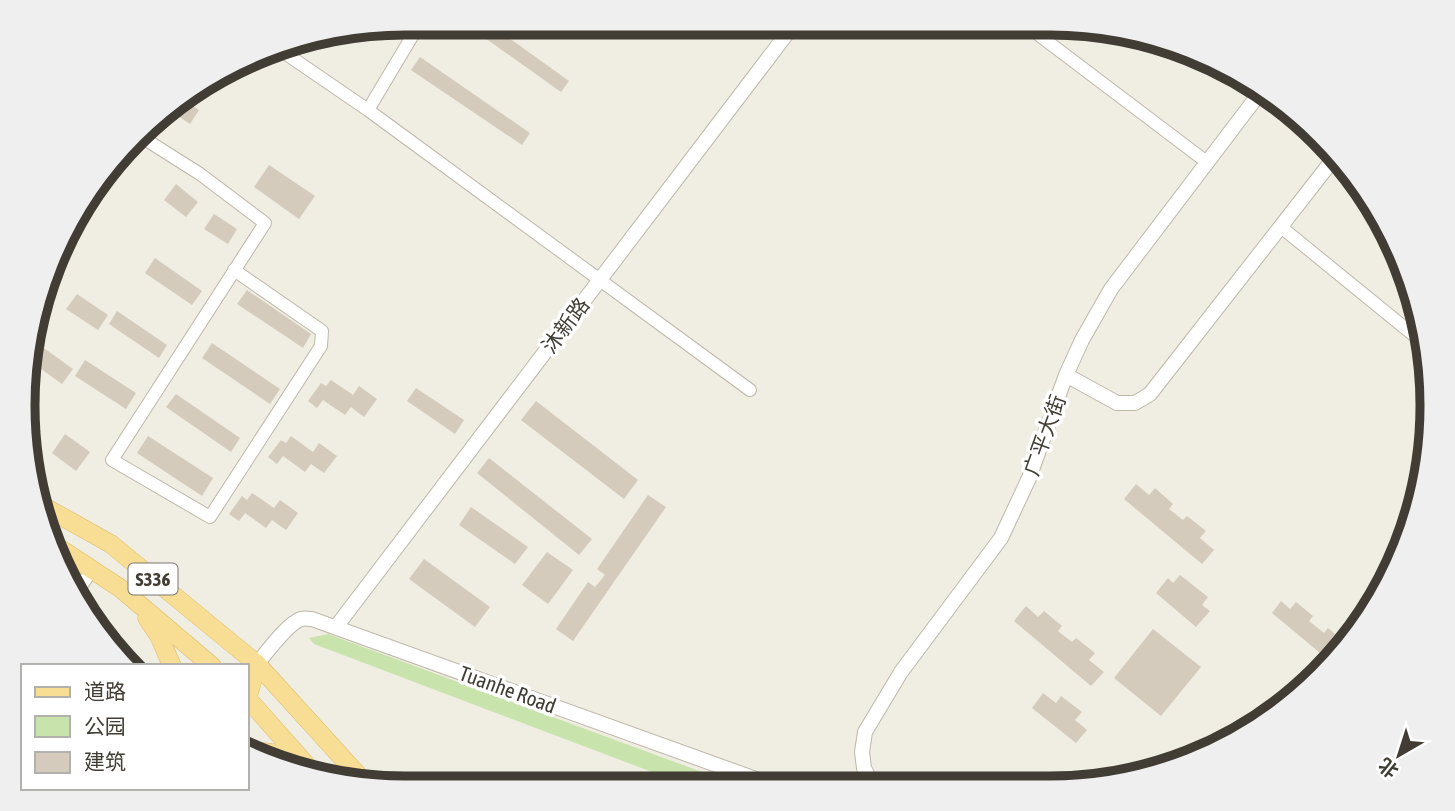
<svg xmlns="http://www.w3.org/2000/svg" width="1455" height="811" viewBox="0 0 1455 811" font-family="'Asap Condensed','Noto Sans SC',sans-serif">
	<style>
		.green { fill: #c9e3ad }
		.building { fill: #d4cbbc }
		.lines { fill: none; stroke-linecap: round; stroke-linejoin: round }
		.minor-casing { stroke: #beb7a9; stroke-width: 14 }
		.tertiary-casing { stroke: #beb7a9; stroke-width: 16 }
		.primary-casing { stroke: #dbbb66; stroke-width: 19 }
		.minor { stroke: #fff; stroke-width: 12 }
		.tertiary { stroke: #fff; stroke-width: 14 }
		.primary { stroke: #f8de95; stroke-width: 18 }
		.labels { text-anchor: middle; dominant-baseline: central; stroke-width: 7; stroke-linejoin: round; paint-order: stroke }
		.shield { fill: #fff; stroke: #7b7771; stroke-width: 2 }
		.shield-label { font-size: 19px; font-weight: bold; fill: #423d34 }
		.street-label { font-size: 21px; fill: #423d34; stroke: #fff }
		.rim { fill: none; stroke: #423d34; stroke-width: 9 }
	</style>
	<rect width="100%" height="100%" fill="#f0ede3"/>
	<path class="green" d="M 328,634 L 740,786 L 689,786 L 314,644 L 309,638 Z"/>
	<path class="building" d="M 464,23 L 488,23 L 569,81 L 561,92 Z
		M 577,23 L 604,23 L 596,36 Z
		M 420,57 L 530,133 L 522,145 L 411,70 Z
		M 180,98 L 199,110 L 190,124 L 166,108 L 173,102 Z
		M 269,165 L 315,196 L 299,219 L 254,187 Z
		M 176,184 L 198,202 L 186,217 L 164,200 Z
		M 214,214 L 237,229 L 228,244 L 204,229 Z
		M 155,258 L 202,291 L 192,305 L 145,273 Z
		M 247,290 L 311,334 L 303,348 L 237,304 Z
		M 77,294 L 108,315 L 98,330 L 66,309 Z
		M 117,311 L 167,345 L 159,358 L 109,324 Z
		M 212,343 L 280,389 L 270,404 L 202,358 Z
		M 41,346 L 73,369 L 62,384 L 30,361 Z
		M 85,360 L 136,393 L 126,409 L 75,376 Z
		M 331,380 L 353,395 L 359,386 L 377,399 L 364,417 L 351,407 L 345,415 L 323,400 L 317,408 L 308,401 L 321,383 L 326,386 Z
		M 416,388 L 464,420 L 455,434 L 407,401 Z
		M 176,394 L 240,438 L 231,452 L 166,407 Z
		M 536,401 L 638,480 L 624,499 L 521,420 Z
		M 25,420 L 41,431 L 28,450 L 24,430 Z
		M 65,434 L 90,452 L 76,471 L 52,453 Z
		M 148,436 L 213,478 L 202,496 L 137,453 Z
		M 291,436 L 313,452 L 319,443 L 337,456 L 324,473 L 311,464 L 305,472 L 283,456 L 277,464 L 268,457 L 281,440 L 286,443 Z
		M 489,458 L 592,539 L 579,555 L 477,473 Z
		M 1136,484 L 1149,495 L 1155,488 L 1173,504 L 1169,509 L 1183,520 L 1187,516 L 1206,531 L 1200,538 L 1214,550 L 1202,564 L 1124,499 Z
		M 252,493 L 274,508 L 280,500 L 298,513 L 286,530 L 272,520 L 266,528 L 245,513 L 239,521 L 229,514 L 242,496 L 247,500 Z
		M 648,495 L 666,507 L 573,641 L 556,629 L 588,582 L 595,587 L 605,575 L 597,569 Z
		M 471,507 L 528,547 L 515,564 L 459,525 Z
		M 547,552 L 573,570 L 548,604 L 522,585 Z
		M 424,559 L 490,607 L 475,627 L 409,579 Z
		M 1180,575 L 1208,597 L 1202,605 L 1210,611 L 1196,627 L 1156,593 L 1168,578 L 1173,583 Z
		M 1281,601 L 1290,609 L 1296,602 L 1313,616 L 1309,621 L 1324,633 L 1328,628 L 1346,643 L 1331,662 L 1272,613 Z
		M 1026,606 L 1038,617 L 1044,611 L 1062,626 L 1058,631 L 1072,642 L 1076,638 L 1095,653 L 1089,660 L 1104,672 L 1091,686 L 1014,621 Z
		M 1153,629 L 1201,667 L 1161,716 L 1114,678 Z
		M 1043,693 L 1056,703 L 1061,696 L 1082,712 L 1075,720 L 1087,730 L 1076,743 L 1032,708 Z"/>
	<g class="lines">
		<g class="minor-casing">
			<path id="minor" d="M 1023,23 L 1208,163
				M 276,47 L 368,110 L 420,23
				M 368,110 L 750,390
				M 140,136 L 200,174 L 265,223 L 112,460 L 210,517 L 321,346 L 322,331 L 234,270
				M 1281,227 L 1421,341
				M 77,592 L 92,570"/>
		</g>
		<g class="tertiary-casing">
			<path id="tertiary" d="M 1066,375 L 1117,403 L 1135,403 L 1150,394 L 1335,157
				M 336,627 L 795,23
				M 257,664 C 266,653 288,623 301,619 C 304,618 308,619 312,619 L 775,786
				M 878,786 L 869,778 L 864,768 L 862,752 L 865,732 L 901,672 L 1001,538 L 1029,478 L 1066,375 L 1082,340 L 1111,289 L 1256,98"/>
		</g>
		<g class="primary-casing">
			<path id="primary" d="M 41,505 L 111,544 L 257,664 L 367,785
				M 50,542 L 120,588 L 212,666
				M 147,618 L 159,636 L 172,666
				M 247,698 L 317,777
				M 247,700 L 257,664
				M 247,750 L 272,753 L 305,771"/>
		</g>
		<use href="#minor" class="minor"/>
		<use href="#tertiary" class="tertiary"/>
		<use href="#primary" class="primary"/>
	</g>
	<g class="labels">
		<rect class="shield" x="128.5" y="563.5" width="49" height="31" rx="5"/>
		<g class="shield-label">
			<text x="153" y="579">S336</text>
		</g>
		<g class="street-label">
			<text transform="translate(565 325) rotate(-53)">沐新路</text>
			<text transform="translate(1044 435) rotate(-70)">广平大街</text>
			<text transform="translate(508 689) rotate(20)">Tuanhe Road</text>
		</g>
	</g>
	<path d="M0 0H1455V811H0ZM405 35H1050A370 370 0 0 1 1420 405V406A370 370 0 0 1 1050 776H405A370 370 0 0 1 35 406V405A370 370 0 0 1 405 35Z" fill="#f0efef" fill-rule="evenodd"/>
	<path class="rim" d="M405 35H1050A370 370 0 0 1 1420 405V406A370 370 0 0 1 1050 776H405A370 370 0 0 1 35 406V405A370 370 0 0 1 405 35Z"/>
	<rect x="21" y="664" width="228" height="126" fill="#ffffff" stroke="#b3b1ae" stroke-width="2"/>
	<rect x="35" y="687" width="35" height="10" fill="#f8de95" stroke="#b3b1ae" stroke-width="2"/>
	<text x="84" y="699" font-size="21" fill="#423d34">道路</text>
	<rect x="35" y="716" width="35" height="21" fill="#c9e3ad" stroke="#b3b1ae" stroke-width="2"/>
	<text x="84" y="734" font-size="21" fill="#423d34">公园</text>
	<rect x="35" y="752" width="35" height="21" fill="#d4cbbc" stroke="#b3b1ae" stroke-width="2"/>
	<text x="84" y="769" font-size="21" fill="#423d34">建筑</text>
	<g transform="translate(1399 755) rotate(219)" stroke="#ffffff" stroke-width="5" paint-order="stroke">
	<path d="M0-5L12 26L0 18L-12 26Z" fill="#423d34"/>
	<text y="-10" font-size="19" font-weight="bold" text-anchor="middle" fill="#423d34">北</text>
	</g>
</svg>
